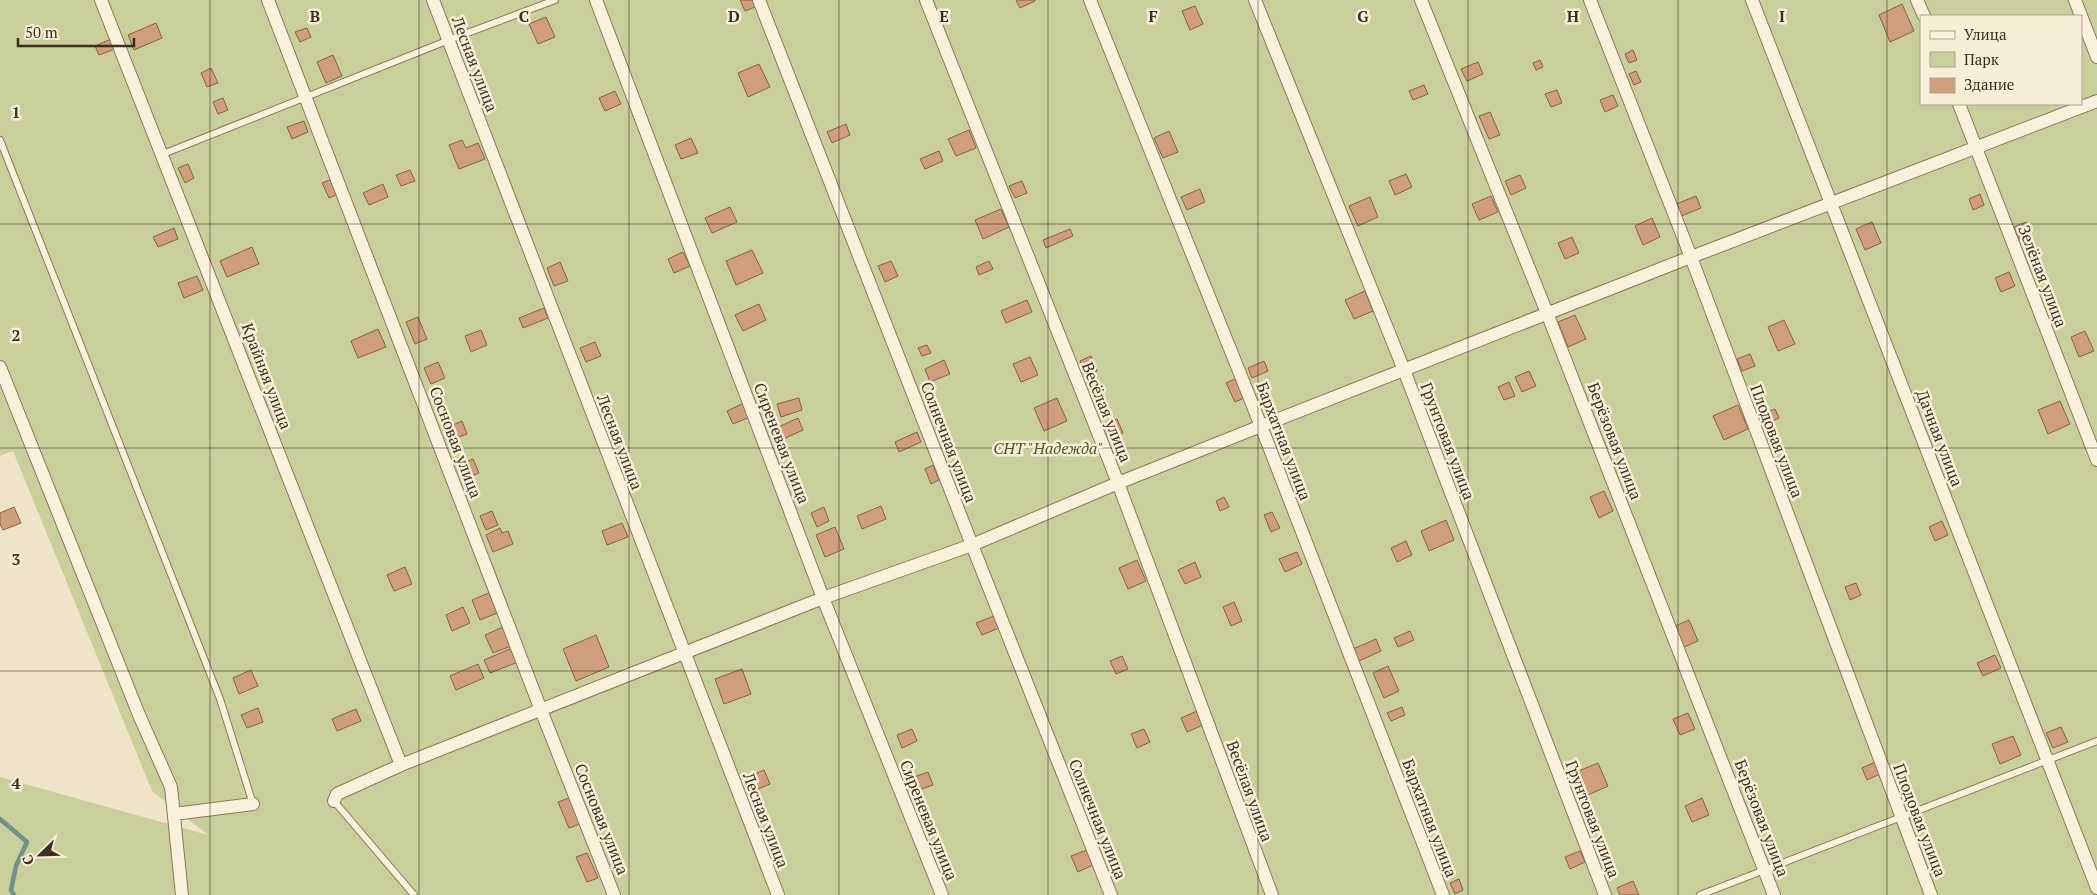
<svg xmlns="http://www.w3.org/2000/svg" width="2097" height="895" viewBox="0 0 2097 895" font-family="'PT Serif',serif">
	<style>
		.green { fill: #c9cf9b; fill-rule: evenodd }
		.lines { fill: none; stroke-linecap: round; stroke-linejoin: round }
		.stream { stroke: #6f938a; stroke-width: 4.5 }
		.building { fill: #cf9f7d; stroke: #8d5f41 }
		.lane-casing { stroke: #8d765c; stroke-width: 8 }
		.street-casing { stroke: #8d765c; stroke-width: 14 }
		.lane { stroke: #faf1dc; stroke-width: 6 }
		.street { stroke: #faf1dc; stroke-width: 12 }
		.grid { fill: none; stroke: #3d2e20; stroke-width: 1; stroke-opacity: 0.55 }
		.labels { text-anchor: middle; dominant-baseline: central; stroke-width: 5; stroke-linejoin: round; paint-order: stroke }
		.street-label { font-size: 16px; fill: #3d2e20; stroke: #f7eed8 }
		.park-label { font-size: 16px; font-style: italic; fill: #4d5a26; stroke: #f7eed8 }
		.grid-label { font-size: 16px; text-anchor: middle; font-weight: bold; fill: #3d2e20; stroke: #f7eed8; stroke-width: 5; stroke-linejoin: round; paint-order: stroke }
	</style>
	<rect width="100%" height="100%" fill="#f0e4c8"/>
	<path class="green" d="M 0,0 L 2097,0 L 2097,895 L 0,895 L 0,777 L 208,835 L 152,791 L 13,451 L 0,456 ZM 1921,16 L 2081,16 L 2081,104 L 1921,104 Z"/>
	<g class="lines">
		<path class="stream" d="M 0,819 L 27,842 L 16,866 L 11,890 L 14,895"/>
	</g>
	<path class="building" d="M 740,0 L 752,0 L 755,7 L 745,11 Z
		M 1016,0 L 1035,0 L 1035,1 L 1020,8 Z
		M 1902,4 L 1914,31 L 1890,42 L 1879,15 Z
		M 1195,6 L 1203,24 L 1190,30 L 1182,11 Z
		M 546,17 L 555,37 L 538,44 L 529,24 Z
		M 156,23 L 162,38 L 134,50 L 128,35 Z
		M 307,28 L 311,37 L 300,42 L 295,32 Z
		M 111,39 L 115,49 L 99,55 L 95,46 Z
		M 1633,50 L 1637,60 L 1629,63 L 1625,54 Z
		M 333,55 L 342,76 L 326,83 L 317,62 Z
		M 1540,60 L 1543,67 L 1536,70 L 1533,63 Z
		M 1478,62 L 1483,74 L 1467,81 L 1461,69 Z
		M 759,64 L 770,87 L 748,97 L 738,73 Z
		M 211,68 L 218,83 L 207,87 L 201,73 Z
		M 1636,71 L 1641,82 L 1634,85 L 1629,74 Z
		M 1424,85 L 1428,94 L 1413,100 L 1409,91 Z
		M 1557,90 L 1562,103 L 1551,107 L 1545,94 Z
		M 615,91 L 621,104 L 605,111 L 599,98 Z
		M 1613,95 L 1618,106 L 1605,112 L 1600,100 Z
		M 223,98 L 228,110 L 218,114 L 213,102 Z
		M 1490,112 L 1500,135 L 1489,139 L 1479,116 Z
		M 304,121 L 308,132 L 292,139 L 287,127 Z
		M 846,124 L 850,135 L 832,143 L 827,132 Z
		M 969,130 L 976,148 L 956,156 L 948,139 Z
		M 1169,131 L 1178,152 L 1163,158 L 1154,138 Z
		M 691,138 L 698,153 L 681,159 L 675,145 Z
		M 462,140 L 466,148 L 478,143 L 485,159 L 459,169 L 449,145 Z
		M 939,151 L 943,161 L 925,169 L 920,159 Z
		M 188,164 L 194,178 L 185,183 L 178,168 Z
		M 410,170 L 415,181 L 401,186 L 396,175 Z
		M 1406,174 L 1412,187 L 1395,195 L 1389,181 Z
		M 1520,175 L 1526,188 L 1511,195 L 1505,181 Z
		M 332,179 L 338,194 L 329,198 L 322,183 Z
		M 1022,181 L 1027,193 L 1015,198 L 1009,186 Z
		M 383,184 L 388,197 L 369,205 L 363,193 Z
		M 1200,189 L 1205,202 L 1187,210 L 1181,197 Z
		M 1980,194 L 1984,205 L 1973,210 L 1969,199 Z
		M 1491,196 L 1498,212 L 1479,220 L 1472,204 Z
		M 1696,196 L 1701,208 L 1679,217 L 1674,205 Z
		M 1370,197 L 1378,217 L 1358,226 L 1349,206 Z
		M 730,207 L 737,222 L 712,233 L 705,218 Z
		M 1001,209 L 1009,227 L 983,239 L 975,220 Z
		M 1652,218 L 1660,237 L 1643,245 L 1635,226 Z
		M 1872,222 L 1881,243 L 1865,250 L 1856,229 Z
		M 2026,222 L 2031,235 L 2020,240 L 2014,227 Z
		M 174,228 L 178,239 L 158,247 L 153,237 Z
		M 1070,229 L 1073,236 L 1046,248 L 1043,240 Z
		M 1572,237 L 1579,253 L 1565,259 L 1558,243 Z
		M 252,247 L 259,264 L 227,277 L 220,261 Z
		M 752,250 L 763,273 L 736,285 L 726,261 Z
		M 683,252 L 690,266 L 674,273 L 668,259 Z
		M 891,261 L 898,276 L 885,282 L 878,266 Z
		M 989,261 L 993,269 L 979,275 L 976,267 Z
		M 560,262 L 568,281 L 554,286 L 547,268 Z
		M 2009,272 L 2015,286 L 2001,292 L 1995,278 Z
		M 197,276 L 203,290 L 184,298 L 178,283 Z
		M 1365,291 L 1373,311 L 1354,319 L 1345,300 Z
		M 1027,300 L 1032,312 L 1006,323 L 1001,311 Z
		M 759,304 L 766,320 L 743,331 L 735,315 Z
		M 544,308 L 548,318 L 523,328 L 519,318 Z
		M 1575,315 L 1586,339 L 1568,347 L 1558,322 Z
		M 418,317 L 427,339 L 415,344 L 406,322 Z
		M 1784,320 L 1795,344 L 1778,351 L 1768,327 Z
		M 378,329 L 386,347 L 358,358 L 351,341 Z
		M 481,330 L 487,345 L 471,352 L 465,336 Z
		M 2085,331 L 2094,351 L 2079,357 L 2071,337 Z
		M 595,342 L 601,356 L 586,362 L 580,348 Z
		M 927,345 L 931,353 L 922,356 L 918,348 Z
		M 1750,354 L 1755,366 L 1742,371 L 1737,359 Z
		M 1091,356 L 1097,371 L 1087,376 L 1080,361 Z
		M 1030,357 L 1038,375 L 1021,382 L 1013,364 Z
		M 944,360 L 950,374 L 930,382 L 925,369 Z
		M 1264,361 L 1268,371 L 1252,378 L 1248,368 Z
		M 438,362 L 445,378 L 431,384 L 424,368 Z
		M 1529,371 L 1536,386 L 1522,392 L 1515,377 Z
		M 1235,379 L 1244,398 L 1235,402 L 1226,383 Z
		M 1509,382 L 1515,396 L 1504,400 L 1498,387 Z
		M 799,398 L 802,410 L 781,417 L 777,404 Z
		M 1057,398 L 1067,421 L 1044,431 L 1034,408 Z
		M 2060,401 L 2070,424 L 2048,434 L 2038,410 Z
		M 744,403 L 750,417 L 733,424 L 727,411 Z
		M 1738,405 L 1748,429 L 1724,440 L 1713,416 Z
		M 1775,409 L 1779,418 L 1767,424 L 1763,414 Z
		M 798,418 L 803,430 L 779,441 L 774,429 Z
		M 1117,419 L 1123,433 L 1109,439 L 1103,425 Z
		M 462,421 L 467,434 L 451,440 L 446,428 Z
		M 917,432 L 921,442 L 899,452 L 895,442 Z
		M 473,459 L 479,473 L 466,478 L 461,464 Z
		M 933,465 L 939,480 L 931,484 L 925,469 Z
		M 1604,491 L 1613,511 L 1599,518 L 1590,497 Z
		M 1224,497 L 1229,507 L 1220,511 L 1216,501 Z
		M 881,506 L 886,519 L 862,529 L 857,516 Z
		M 14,507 L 21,523 L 3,530 L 0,524 L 0,513 Z
		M 824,507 L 829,521 L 817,527 L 811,513 Z
		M 492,511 L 498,525 L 486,530 L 480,516 Z
		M 1272,512 L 1280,528 L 1271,532 L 1264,515 Z
		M 1446,520 L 1454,540 L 1429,551 L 1421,531 Z
		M 1942,521 L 1948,535 L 1935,541 L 1929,527 Z
		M 622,523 L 628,537 L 607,545 L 602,531 Z
		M 835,527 L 844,549 L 825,557 L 816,535 Z
		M 500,528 L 502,533 L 508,531 L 513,544 L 493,552 L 486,535 Z
		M 1406,541 L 1412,555 L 1397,562 L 1391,548 Z
		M 1297,552 L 1302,564 L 1285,572 L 1279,559 Z
		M 1137,560 L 1146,581 L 1128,589 L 1119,568 Z
		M 1195,562 L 1201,577 L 1185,584 L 1178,570 Z
		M 405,567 L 412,584 L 394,591 L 387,575 Z
		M 1856,583 L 1861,595 L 1850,600 L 1845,587 Z
		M 489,593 L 497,613 L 480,620 L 472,600 Z
		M 1234,602 L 1242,621 L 1231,626 L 1223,607 Z
		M 463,607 L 470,623 L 452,631 L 446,615 Z
		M 994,616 L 999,628 L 982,635 L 976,623 Z
		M 1689,620 L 1698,641 L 1684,647 L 1675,626 Z
		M 503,627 L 511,646 L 493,653 L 485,635 Z
		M 1410,631 L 1414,640 L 1398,647 L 1394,638 Z
		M 596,635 L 609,667 L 576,681 L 563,649 Z
		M 1376,639 L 1381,651 L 1359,661 L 1353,649 Z
		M 512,648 L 518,662 L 490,673 L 484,660 Z
		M 1995,655 L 2001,668 L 1983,676 L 1977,663 Z
		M 1122,656 L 1128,669 L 1116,674 L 1110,661 Z
		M 478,664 L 484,678 L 456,690 L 450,676 Z
		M 1388,666 L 1399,691 L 1384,698 L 1373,673 Z
		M 742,669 L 751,694 L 724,704 L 715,679 Z
		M 251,670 L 258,686 L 239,694 L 233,678 Z
		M 1402,707 L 1405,715 L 1391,721 L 1387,713 Z
		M 258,708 L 263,722 L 247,728 L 241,715 Z
		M 356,709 L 361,721 L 337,731 L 332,719 Z
		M 1197,711 L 1203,725 L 1187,732 L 1181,718 Z
		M 1688,713 L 1695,729 L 1680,735 L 1673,719 Z
		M 2061,727 L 2068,742 L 2053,748 L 2046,733 Z
		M 912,729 L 917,741 L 902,748 L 897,735 Z
		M 1144,729 L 1150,742 L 1137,748 L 1131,734 Z
		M 2013,736 L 2021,755 L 2000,764 L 1992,744 Z
		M 1875,762 L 1880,774 L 1867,780 L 1862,768 Z
		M 1598,763 L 1608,786 L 1586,796 L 1576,772 Z
		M 764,770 L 770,784 L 753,791 L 748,777 Z
		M 1416,771 L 1422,786 L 1416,789 L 1409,774 Z
		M 928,772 L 933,785 L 919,790 L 914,777 Z
		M 569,798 L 580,824 L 569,828 L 558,802 Z
		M 1702,798 L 1709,815 L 1692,822 L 1685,806 Z
		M 1087,850 L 1093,865 L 1078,872 L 1071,856 Z
		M 1580,851 L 1585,862 L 1570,869 L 1565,857 Z
		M 587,853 L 598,878 L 587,882 L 576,857 Z
		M 1459,879 L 1463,890 L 1455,894 L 1450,883 Z
		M 1633,881 L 1639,895 L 1620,895 L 1617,888 Z"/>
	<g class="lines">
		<g class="lane-casing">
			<path id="lane" d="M 0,140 L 220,699 L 253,804
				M 163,154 L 449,40 L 555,0
				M 334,801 L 414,895
				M 1700,895 L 2097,741"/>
		</g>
		<g class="street-casing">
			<path id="street" d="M 101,0 L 401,765
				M 268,0 L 541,710 L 614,895
				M 433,0 L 778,895
				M 596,0 L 823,598 L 942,895
				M 759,0 L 972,545 L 1111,895
				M 926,0 L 1118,483 L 1272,895
				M 1090,0 L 1261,426 L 1443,895
				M 1255,0 L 1404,370 L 1605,895
				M 1421,0 L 1547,313 L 1774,895
				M 1590,0 L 1691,257 L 1931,895
				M 1752,0 L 2097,888
				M 1917,0 L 1924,16
				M 2075,0 L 2097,57
				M 1959,104 L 2097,460
				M 0,367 L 139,715 L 171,787 L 182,895
				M 334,801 L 337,794 L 401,765 L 823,598 L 972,545 L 1118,483 L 1261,426 L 1691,257 L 2097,101
				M 174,814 L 253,804"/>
		</g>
		<use href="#lane" class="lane"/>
		<use href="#street" class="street"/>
	</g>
	<path class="grid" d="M 210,0 L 210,895M 419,0 L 419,895M 629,0 L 629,895M 839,0 L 839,895M 1048,0 L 1048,895M 1258,0 L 1258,895M 1468,0 L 1468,895M 1678,0 L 1678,895M 1887,0 L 1887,895M 0,224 L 2097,224M 0,448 L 2097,448M 0,671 L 2097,671"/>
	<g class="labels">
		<g class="street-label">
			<text transform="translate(475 64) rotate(69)">Лесная улица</text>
			<text transform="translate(2043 276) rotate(69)">Зелёная улица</text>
			<text transform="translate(267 376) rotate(69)">Крайняя улица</text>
			<text transform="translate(1107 412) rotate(68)">Весёлая улица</text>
			<text transform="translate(1940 438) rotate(69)">Дачная улица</text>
			<text transform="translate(1284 441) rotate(69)">Бархатная улица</text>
			<text transform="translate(1448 441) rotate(69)">Грунтовая улица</text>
			<text transform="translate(1615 441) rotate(69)">Берёзовая улица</text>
			<text transform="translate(1777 441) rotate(69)">Плодовая улица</text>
			<text transform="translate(456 442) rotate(69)">Сосновая улица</text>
			<text transform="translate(620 442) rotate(69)">Лесная улица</text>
			<text transform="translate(949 442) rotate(69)">Солнечная улица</text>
			<text transform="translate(782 443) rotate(69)">Сиреневая улица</text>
			<text transform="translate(1250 791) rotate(70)">Весёлая улица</text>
			<text transform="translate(1430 818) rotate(69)">Бархатная улица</text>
			<text transform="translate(1762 818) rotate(69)">Берёзовая улица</text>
			<text transform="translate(602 819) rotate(68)">Сосновая улица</text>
			<text transform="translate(1098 819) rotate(68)">Солнечная улица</text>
			<text transform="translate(1593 819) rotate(69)">Грунтовая улица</text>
			<text transform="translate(766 820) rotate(69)">Лесная улица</text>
			<text transform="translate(929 820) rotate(68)">Сиреневая улица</text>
			<text transform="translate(1920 820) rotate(69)">Плодовая улица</text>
		</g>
		<g class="park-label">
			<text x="1048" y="448">СНТ "Надежда"</text>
		</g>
	</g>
	<g class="grid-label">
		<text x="315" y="22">B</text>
		<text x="524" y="22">C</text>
		<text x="734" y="22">D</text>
		<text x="944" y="22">E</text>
		<text x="1153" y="22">F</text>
		<text x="1363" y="22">G</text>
		<text x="1573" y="22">H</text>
		<text x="1782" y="22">I</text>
		<text x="16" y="118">1</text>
		<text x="16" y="341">2</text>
		<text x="16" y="565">3</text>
		<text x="16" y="789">4</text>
	</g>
	<rect x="1920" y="15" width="162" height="90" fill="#f7eed8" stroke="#ada18e"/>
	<rect x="1930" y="31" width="25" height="8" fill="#faf1dc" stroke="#ada18e"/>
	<text x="1964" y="40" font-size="15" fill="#3d2e20">Улица</text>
	<rect x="1930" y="52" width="25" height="15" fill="#c9cf9b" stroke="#ada18e"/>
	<text x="1964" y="65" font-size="15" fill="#3d2e20">Парк</text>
	<rect x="1930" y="78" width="25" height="15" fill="#cf9f7d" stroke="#ada18e"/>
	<text x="1964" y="90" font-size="15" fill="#3d2e20">Здание</text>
	<g transform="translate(40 855) rotate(247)" stroke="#f7eed8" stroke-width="4" paint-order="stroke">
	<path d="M0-4L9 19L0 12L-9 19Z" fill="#3d2e20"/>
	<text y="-8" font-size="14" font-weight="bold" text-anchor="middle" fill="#3d2e20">С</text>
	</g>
	<path d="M18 38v8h116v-8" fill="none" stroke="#3d2e20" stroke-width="2.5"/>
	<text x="25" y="38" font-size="15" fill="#3d2e20" stroke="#f7eed8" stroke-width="4" paint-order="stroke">50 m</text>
</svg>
